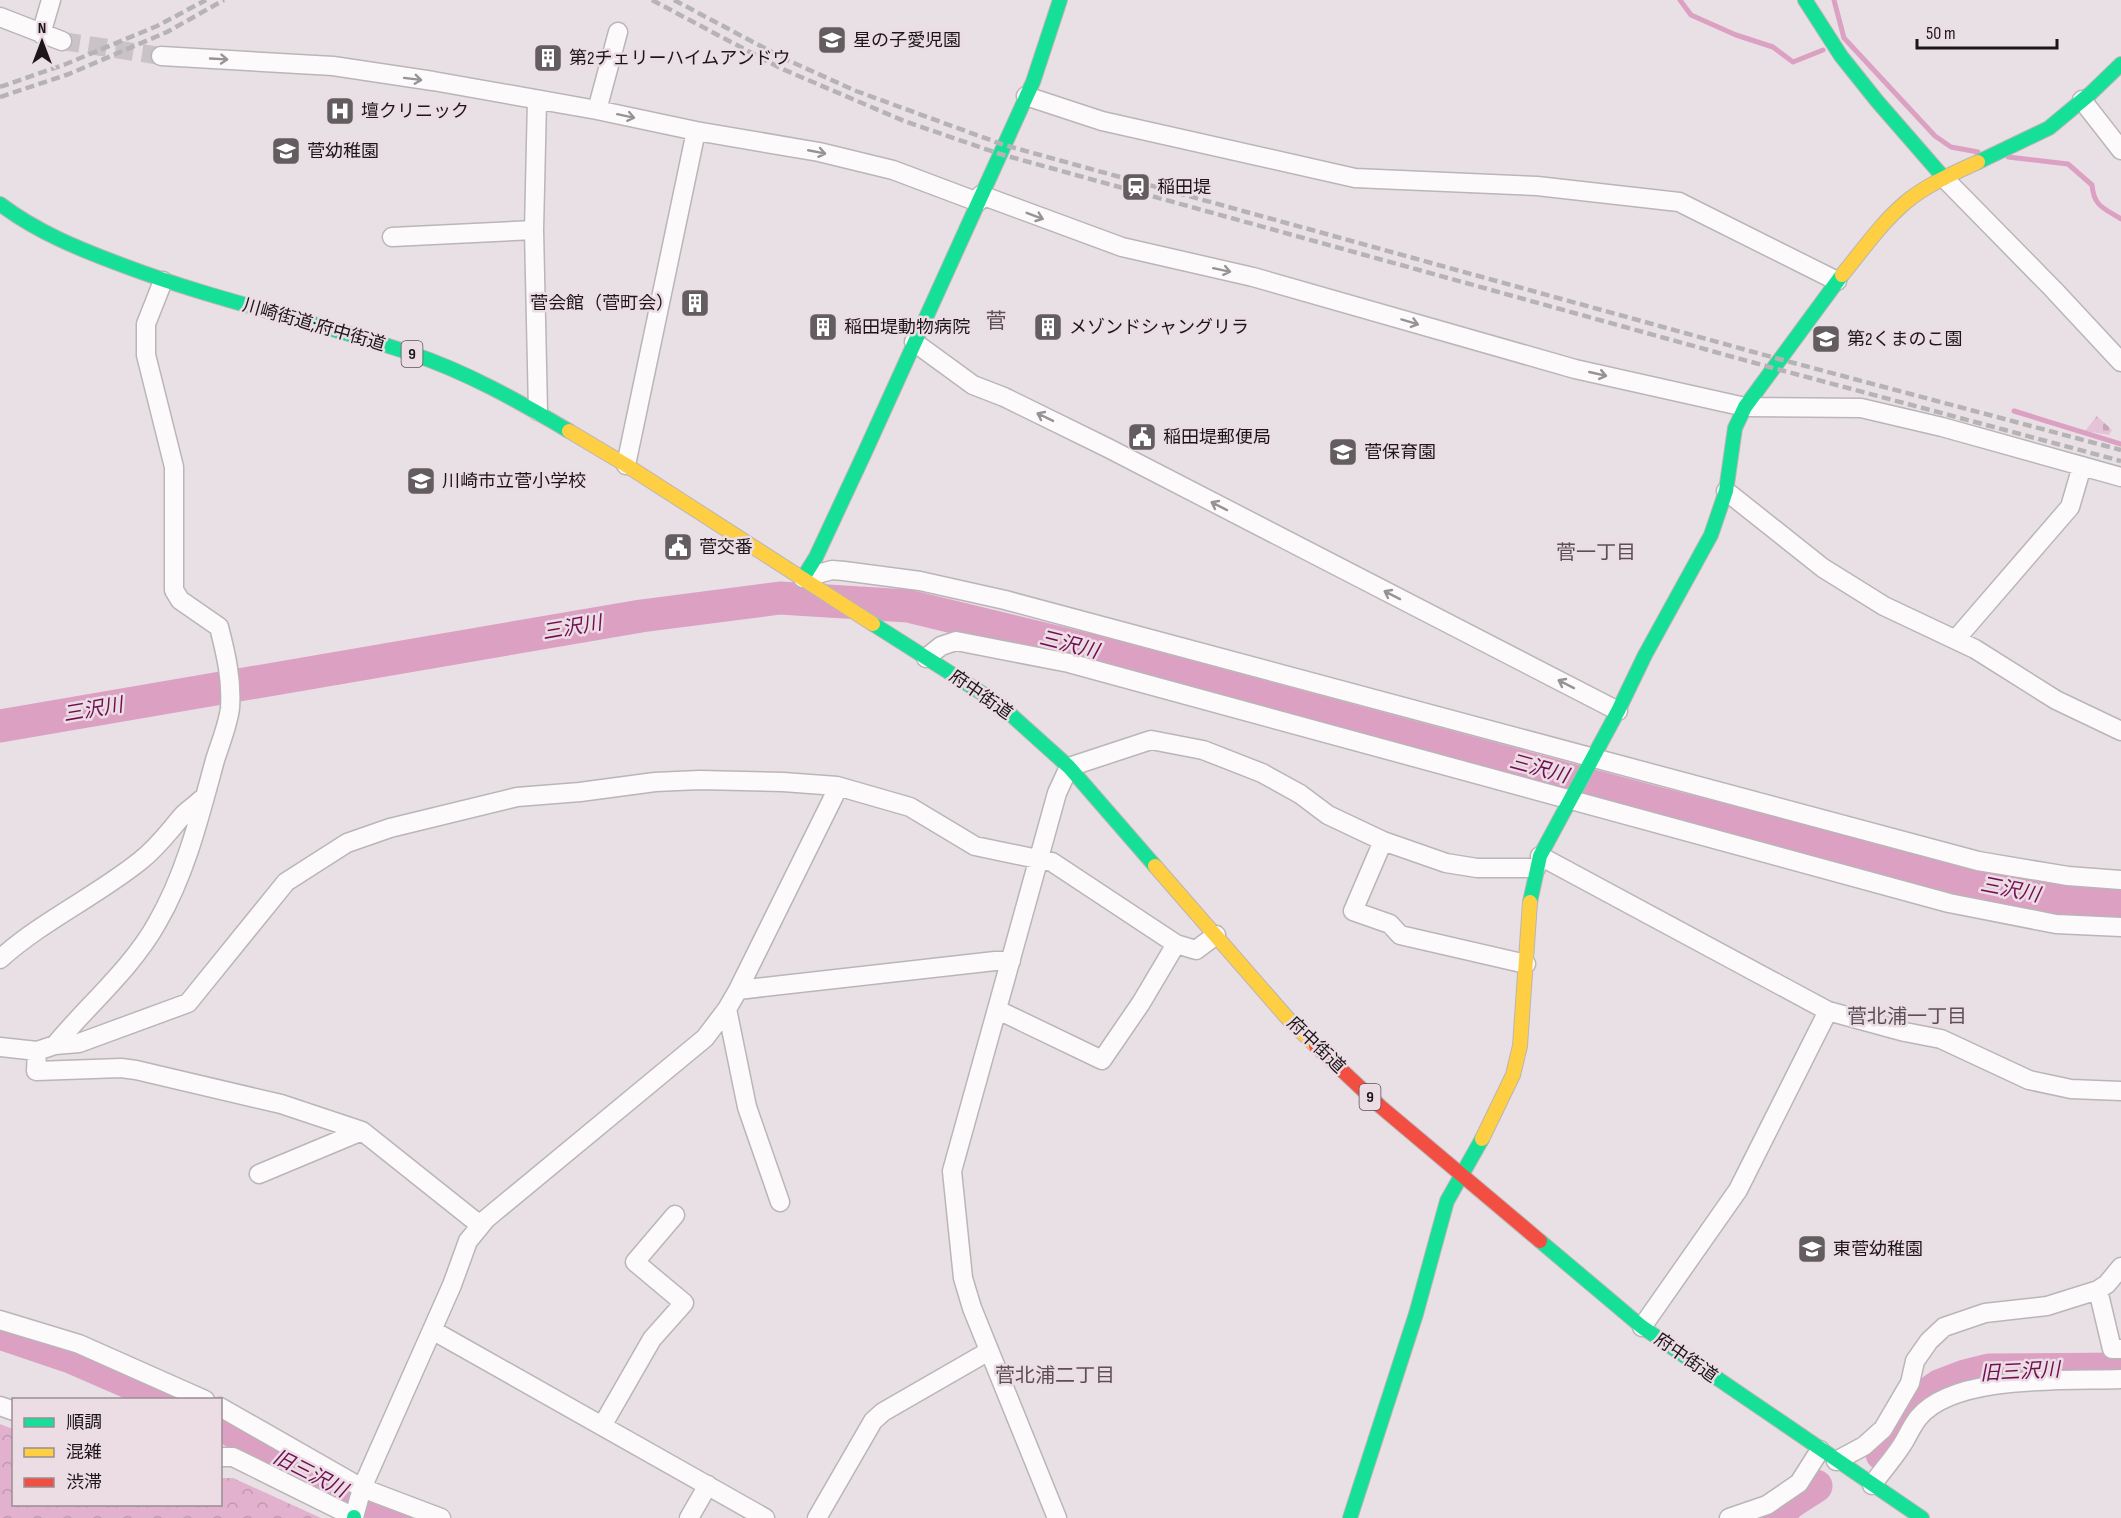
<svg xmlns="http://www.w3.org/2000/svg" width="2121" height="1518" viewBox="0 0 2121 1518" font-family="'Sofia Sans Condensed','Noto Sans JP',sans-serif">
	<style>
		.forest { fill: url(#forest-crowns) }
		.cemetery { fill: url(#cemetery-stones) }
		.lines { fill: none; stroke-linecap: round; stroke-linejoin: round }
		.stream { stroke: #dca0c3; stroke-width: 5 }
		.river { stroke: #dca0c3; stroke-width: 33 }
		.street-tunnel { stroke: #c9c2c6; stroke-width: 18; stroke-dasharray: 18 9; stroke-linecap: butt }
		.street-casing { stroke: #bab5b8; stroke-width: 21 }
		.fast-casing { stroke: #bab5b8; stroke-width: 16 }
		.slow-casing { stroke: #bab5b8; stroke-width: 16 }
		.jam-casing { stroke: #bab5b8; stroke-width: 16 }
		.street { stroke: #fcfafb; stroke-width: 18 }
		.fast { stroke: #16e098; stroke-width: 14 }
		.slow { stroke: #ffcf43; stroke-width: 14 }
		.jam { stroke: #f24e42; stroke-width: 14 }
		.rail { stroke: #b5b3b4; stroke-width: 4.5; stroke-dasharray: 9 4.5; stroke-linecap: butt }
		.oneway { stroke: #979395 }
		.labels { text-anchor: middle; dominant-baseline: central; stroke-width: 5; stroke-linejoin: round; paint-order: stroke }
		.shield { fill: #ecdde5; stroke: #5a5256; stroke-width: 1.5 }
		.shield-label { font-size: 16px; font-weight: bold; fill: #1c1619 }
		.poi-label { font-size: 18px; fill: #1c1619; stroke: #ecdde5; text-anchor: start }
		.street-label { font-size: 18px; fill: #1c1619; stroke: #ecdde5 }
		.neighbourhood-label { font-size: 20px; fill: #5c5057; stroke: #ecdde5 }
		.water-label { font-size: 20px; font-style: italic; fill: #710d52; stroke: #ecdde5 }
		.quarter-label { font-size: 21px; fill: #5c5057; stroke: #ecdde5 }
	</style>
	<defs>
		<pattern id="forest-crowns" width="20" height="18" patternUnits="userSpaceOnUse" patternTransform="scale(1.5)"><rect width="20" height="18" fill="#e2b1ce"/><path d="M2 6a3 3 0 1 1 6 0M12 15a3 3 0 1 1 6 0" fill="none" stroke="#c198b0"/></pattern>
		<pattern id="cemetery-stones" width="16" height="16" patternUnits="userSpaceOnUse" patternTransform="scale(1.5)"><rect width="16" height="16" fill="#e5c2d5"/><path d="M2 7V4a2 2 0 0 1 4 0v3zM10 15v-3a2 2 0 0 1 4 0v3z" fill="#c4a6b6"/></pattern>
	</defs>
	<rect width="100%" height="100%" fill="#e8e0e5"/>
	<path class="forest" d="M 0,1424 L 13,1429 L 14,1504 L 220,1504 L 221,1478 L 233,1478 L 321,1518 L 0,1518 Z"/>
	<path class="cemetery" d="M 2097,416 L 2112,430 L 2109,435 L 2085,431 Z"/>
	<g class="lines">
		<path class="stream" d="M 1680,0 L 1691,15 L 1736,35 L 1773,47 L 1793,62 L 1823,50
			M 1834,0 L 1844,38 L 1935,136 L 1951,147 L 1978,152
			M 2008,157 L 2068,164 L 2092,185 C 2094,207 2104,208 2121,219
			M 2014,411 L 2121,444"/>
		<path class="river" d="M 0,726 L 641,616 L 780,598 L 908,606 L 1089,650 L 1656,803 L 2011,893 L 2121,905
			M 0,1333 L 71,1357 L 170,1400
			M 220,1423 L 299,1473 L 404,1518
			M 1882,1454 L 1913,1404 L 1939,1386 L 1965,1376 L 1989,1370 L 2121,1369
			M 1775,1518 L 1791,1502 L 1816,1486"/>
		<path class="street-tunnel" d="M 62,41 L 161,56"/>
		<g class="street-casing">
			<path id="street" d="M 0,17 L 62,41
				M 41,34 L 51,0
				M 161,56 L 333,66 L 433,81 L 597,110 L 696,131 L 819,152 L 893,170 L 978,202
				M 1026,96 L 1102,121 L 1355,178 L 1537,186 L 1679,202 L 1837,281
				M 537,100 L 534,230 L 538,411
				M 2082,100 L 2121,150
				M 597,110 L 618,32
				M 1944,178 L 2053,289 L 2121,362
				M 981,195 L 1122,247 L 1253,277 L 1575,369 L 1745,407 L 1861,408 L 1942,427 L 2121,477
				M 392,237 L 534,230
				M 914,342 L 973,385 L 1004,397 L 1108,448 L 1618,711
				M 626,465 L 696,131
				M 1726,491 L 1823,568 L 1884,606 L 1975,649 L 2056,700 L 2121,731
				M 803,578 L 832,570 L 844,571 L 920,581 L 1005,600 L 1978,861 L 2068,876 L 2121,880
				M 1956,639 L 2070,507 L 2082,466
				M 926,658 L 941,646 L 956,641 L 1069,663 L 1949,903 L 2056,924 L 2121,927
				M 1383,841 L 1353,911 L 1390,924 L 1400,935 L 1526,964
				M 1540,856 L 1828,1011 L 1905,1032 L 1941,1039 L 2029,1080 L 2071,1089 L 2121,1091
				M 0,959 C 42,921 95,897 140,861 C 159,846 169,831 184,814 C 191,808 199,802 205,796
				M 738,990 L 995,961 L 1011,961
				M 727,1009 L 747,1107 L 780,1202
				M 998,1010 L 1102,1060 L 1141,1003 L 1176,944
				M 55,1045 C 88,1005 132,968 157,923 C 186,873 200,815 215,760 C 220,744 228,725 230,708 C 232,680 226,654 219,627 L 180,600 L 174,590 L 174,467 L 146,355 L 146,324 L 163,281
				M 0,1047 L 37,1051 L 55,1045 L 79,1043 L 188,1003 L 286,882 L 347,843 L 390,828 L 517,797 L 580,792 L 655,782 L 700,780 L 783,782 L 837,786 L 910,807 L 975,846 L 1052,862 L 1176,944 L 1196,950 L 1216,935
				M 37,1051 L 36,1071 L 121,1068 L 136,1070 L 281,1104 L 362,1131 L 480,1225
				M 259,1174 L 362,1131
				M 2098,1290 L 2112,1349 L 2121,1349
				M 0,1320 L 79,1344 L 205,1400
				M 1642,1327 L 1738,1190 L 1828,1011
				M 432,1330 L 765,1518
				M 0,1406 L 14,1411
				M 220,1407 L 362,1488 L 441,1518
				M 602,1426 L 652,1339 L 684,1303 L 635,1262 L 675,1215
				M 220,1457 L 233,1457 L 354,1517 L 362,1488 L 452,1285 L 468,1241 L 486,1219 L 705,1038 L 727,1009 L 738,990 L 834,796 L 837,786
				M 1836,1461 L 1864,1446 L 1883,1429 L 1910,1383 L 1915,1361 L 1929,1341 L 1944,1327 L 1985,1313 L 2047,1306 L 2098,1290 L 2107,1284 L 2121,1267
				M 1872,1485 C 1882,1471 1893,1459 1902,1445 C 1908,1436 1912,1425 1919,1417 C 1955,1374 2067,1381 2121,1379
				M 689,1518 L 708,1485
				M 817,1518 L 873,1421 L 883,1412 L 989,1351
				M 1057,1518 L 972,1308 L 963,1278 L 952,1171 L 1057,793 L 1069,767 L 1151,740 L 1203,750 L 1262,773 L 1300,794 L 1328,815 L 1383,841 L 1446,863 L 1477,868 L 1536,868
				M 1729,1518 L 1767,1505 L 1799,1483 L 1820,1450"/>
		</g>
		<g class="fast-casing">
			<path id="fast" d="M 1805,0 L 1841,56 L 1877,101 L 1944,178
				M 1978,162 L 2049,128 L 2091,93 L 2121,64
				M 0,204 C 37,232 79,249 122,265 C 216,301 315,321 410,353 C 467,372 518,401 569,431
				M 803,578 L 816,557 L 865,452 L 1033,82 L 1060,0
				M 873,624 L 999,704 L 1069,767 L 1155,866
				M 1530,902 L 1540,856 L 1618,711 L 1645,655 L 1711,535 L 1726,491 L 1735,428 L 1745,407 L 1842,275
				M 1540,1241 L 1642,1327 L 1922,1518
				M 354,1517 L 354,1518
				M 1350,1518 L 1416,1314 L 1447,1201 L 1482,1139"/>
		</g>
		<g class="slow-casing">
			<path id="slow" d="M 1842,275 C 1862,251 1881,223 1906,202 C 1926,185 1954,173 1978,162
				M 569,431 L 626,465 L 873,624
				M 1155,866 L 1290,1021 L 1316,1046
				M 1482,1139 L 1513,1075 L 1520,1046 L 1530,902"/>
		</g>
		<g class="jam-casing">
			<path id="jam" d="M 1316,1046 L 1381,1107 L 1540,1241"/>
		</g>
		<use href="#street" class="street"/>
		<use href="#fast" class="fast"/>
		<use href="#slow" class="slow"/>
		<use href="#jam" class="jam"/>
		<path class="rail" d="M 652,0 L 780,68 L 904,121 L 1000,154 L 1773,368 L 2121,461
			M 674,0 L 785,59 L 856,91 L 1004,145 L 1779,359 L 2121,450
			M 0,87 L 66,64 L 157,26 L 206,0
			M 0,97 L 69,74 L 167,32 L 224,0"/>
	</g>
	<defs><path id="oneway-shaft" d="M-6 0H5M1.5-3L5.5 0L1.5 3" fill="none" stroke-width="1.6" stroke-linecap="round" stroke-linejoin="round" transform="scale(1.5)"/></defs>
	<g class="oneway">
		<use href="#oneway-shaft" transform="translate(219 59) rotate(3)"/>
		<use href="#oneway-shaft" transform="translate(413 79) rotate(7)"/>
		<use href="#oneway-shaft" transform="translate(626 116) rotate(12)"/>
		<use href="#oneway-shaft" transform="translate(817 152) rotate(11)"/>
		<use href="#oneway-shaft" transform="translate(1035 216) rotate(21)"/>
		<use href="#oneway-shaft" transform="translate(1222 270) rotate(12)"/>
		<use href="#oneway-shaft" transform="translate(1410 322) rotate(17)"/>
		<use href="#oneway-shaft" transform="translate(1598 374) rotate(13)"/>
		<use href="#oneway-shaft" transform="translate(1045 417) rotate(-154)"/>
		<use href="#oneway-shaft" transform="translate(1219 506) rotate(-153)"/>
		<use href="#oneway-shaft" transform="translate(1392 595) rotate(-153)"/>
		<use href="#oneway-shaft" transform="translate(1566 684) rotate(-153)"/>
	</g>
	<defs>
		<g id="school-square" transform="scale(1.5)"><rect x="-9" y="-9" width="18" height="18" rx="4" fill="#635d60" stroke="#ecdde5"/><path d="M0-5L7-2L0 1L-7-2ZM-4 1L0 2.5L4 1V4Q0 6-4 4Z" fill="#fff"/></g>
		<g id="building-square" transform="scale(1.5)"><rect x="-9" y="-9" width="18" height="18" rx="4" fill="#635d60" stroke="#ecdde5"/><path d="M-4-6H4V6H1V3H-1V6H-4ZM-2.5-4.3h1.7v1.8h-1.7ZM.8-4.3h1.7v1.8H.8ZM-2.5-1h1.7V.8h-1.7ZM.8-1h1.7V.8H.8Z" fill="#fff"/></g>
		<g id="hospital-square" transform="scale(1.5)"><rect x="-9" y="-9" width="18" height="18" rx="4" fill="#635d60" stroke="#ecdde5"/><path d="M-5-5h3v3.5h4V-5h3V5h-3V1.5h-4V5h-3Z" fill="#fff"/></g>
		<g id="station-square" transform="scale(1.5)"><rect x="-9" y="-9" width="18" height="18" rx="4" fill="#635d60" stroke="#ecdde5"/><path d="M-3-6H3Q5-6 5-4V2Q5 4 3 4L4.5 6H3L1.5 4h-3L-3 6H-4.5L-3 4Q-5 4-5 2V-4Q-5-6-3-6ZM-3.5-4v3h7v-3ZM-3.5 1v1.5H-2V1ZM2 1v1.5H3.5V1Z" fill="#fff"/></g>
		<g id="civic-square" transform="scale(1.5)"><rect x="-9" y="-9" width="18" height="18" rx="4" fill="#635d60" stroke="#ecdde5"/><path d="M-.6-6.5H3V-4.5H.6V-3L4-1V1h2V6H-6V1h2V-1L-.6-3ZM-1.2 2.5V6h2.4V2.5Z" fill="#fff"/></g>
	</defs>
	<g fill-rule="evenodd">
		<use href="#school-square" x="832" y="40"/>
		<use href="#building-square" x="548" y="58"/>
		<use href="#hospital-square" x="340" y="111"/>
		<use href="#school-square" x="286" y="151"/>
		<use href="#station-square" x="1136" y="187"/>
		<use href="#building-square" x="695" y="303"/>
		<use href="#building-square" x="823" y="327"/>
		<use href="#building-square" x="1048" y="327"/>
		<use href="#school-square" x="1826" y="339"/>
		<use href="#civic-square" x="1142" y="437"/>
		<use href="#school-square" x="1343" y="452"/>
		<use href="#school-square" x="421" y="481"/>
		<use href="#civic-square" x="678" y="547"/>
		<use href="#school-square" x="1812" y="1249"/>
	</g>
	<g class="labels">
		<g class="shield">
			<rect x="401.5" y="341" width="21" height="26" rx="4.5"/>
			<rect x="1359.5" y="1084" width="21" height="26" rx="4.5"/>
		</g>
		<g class="shield-label">
			<text x="412" y="354">9</text>
			<text x="1370" y="1097">9</text>
		</g>
		<g class="poi-label">
			<text x="853" y="40">星の子愛児園</text>
			<text x="569" y="58">第2チェリーハイムアンドウ</text>
			<text x="361" y="111">壇クリニック</text>
			<text x="307" y="151">菅幼稚園</text>
			<text x="1157" y="187">稲田堤</text>
			<text x="674" y="303" text-anchor="end">菅会館（菅町会）</text>
			<text x="844" y="327">稲田堤動物病院</text>
			<text x="1069" y="327">メゾンドシャングリラ</text>
			<text x="1847" y="339">第2くまのこ園</text>
			<text x="1163" y="437">稲田堤郵便局</text>
			<text x="1364" y="452">菅保育園</text>
			<text x="442" y="481">川崎市立菅小学校</text>
			<text x="699" y="547">菅交番</text>
			<text x="1833" y="1249">東菅幼稚園</text>
		</g>
		<g class="street-label">
			<text transform="translate(314 325) rotate(16)">川崎街道;府中街道</text>
			<text transform="translate(981 695) rotate(35)">府中街道</text>
			<text transform="translate(1316 1045) rotate(44)">府中街道</text>
			<text transform="translate(1686 1358) rotate(35)">府中街道</text>
		</g>
		<g class="neighbourhood-label">
			<text x="1596" y="553">菅一丁目</text>
			<text x="1907" y="1017">菅北浦一丁目</text>
			<text x="1055" y="1376">菅北浦二丁目</text>
		</g>
		<g class="water-label">
			<text transform="translate(572 628) rotate(-10)">三沢川</text>
			<text transform="translate(1069 645) rotate(14)">三沢川</text>
			<text transform="translate(93 710) rotate(-10)">三沢川</text>
			<text transform="translate(1539 769) rotate(15)">三沢川</text>
			<text transform="translate(2010 890) rotate(11)">三沢川</text>
			<text transform="translate(2020 1372) rotate(-3)">旧三沢川</text>
			<text transform="translate(310 1474) rotate(27)">旧三沢川</text>
		</g>
		<g class="quarter-label">
			<text x="996" y="321">菅</text>
		</g>
	</g>
	<rect x="12" y="1398" width="210" height="108" fill="#ecdde5" stroke="#998d93" stroke-width="1.5"/>
	<rect x="24" y="1418" width="30" height="9" fill="#16e098" stroke="#998d93" stroke-width="1.5"/>
	<text x="66" y="1428" font-size="18" fill="#1c1619">順調</text>
	<rect x="24" y="1448" width="30" height="9" fill="#ffcf43" stroke="#998d93" stroke-width="1.5"/>
	<text x="66" y="1458" font-size="18" fill="#1c1619">混雑</text>
	<rect x="24" y="1478" width="30" height="9" fill="#f24e42" stroke="#998d93" stroke-width="1.5"/>
	<text x="66" y="1488" font-size="18" fill="#1c1619">渋滞</text>
	<g transform="translate(42 42)" stroke="#ecdde5" stroke-width="4.5" paint-order="stroke">
	<path d="M0-4.5L10 22L0 15L-10 22Z" fill="#1c1619"/>
	<text y="-9" font-size="16" font-weight="bold" text-anchor="middle" fill="#1c1619">N</text>
	</g>
	<path d="M1917 39v9h140v-9" fill="none" stroke="#1c1619" stroke-width="3"/>
	<text x="1926" y="39" font-size="18" fill="#1c1619" stroke="#ecdde5" stroke-width="4.5" paint-order="stroke">50 m</text>
</svg>
